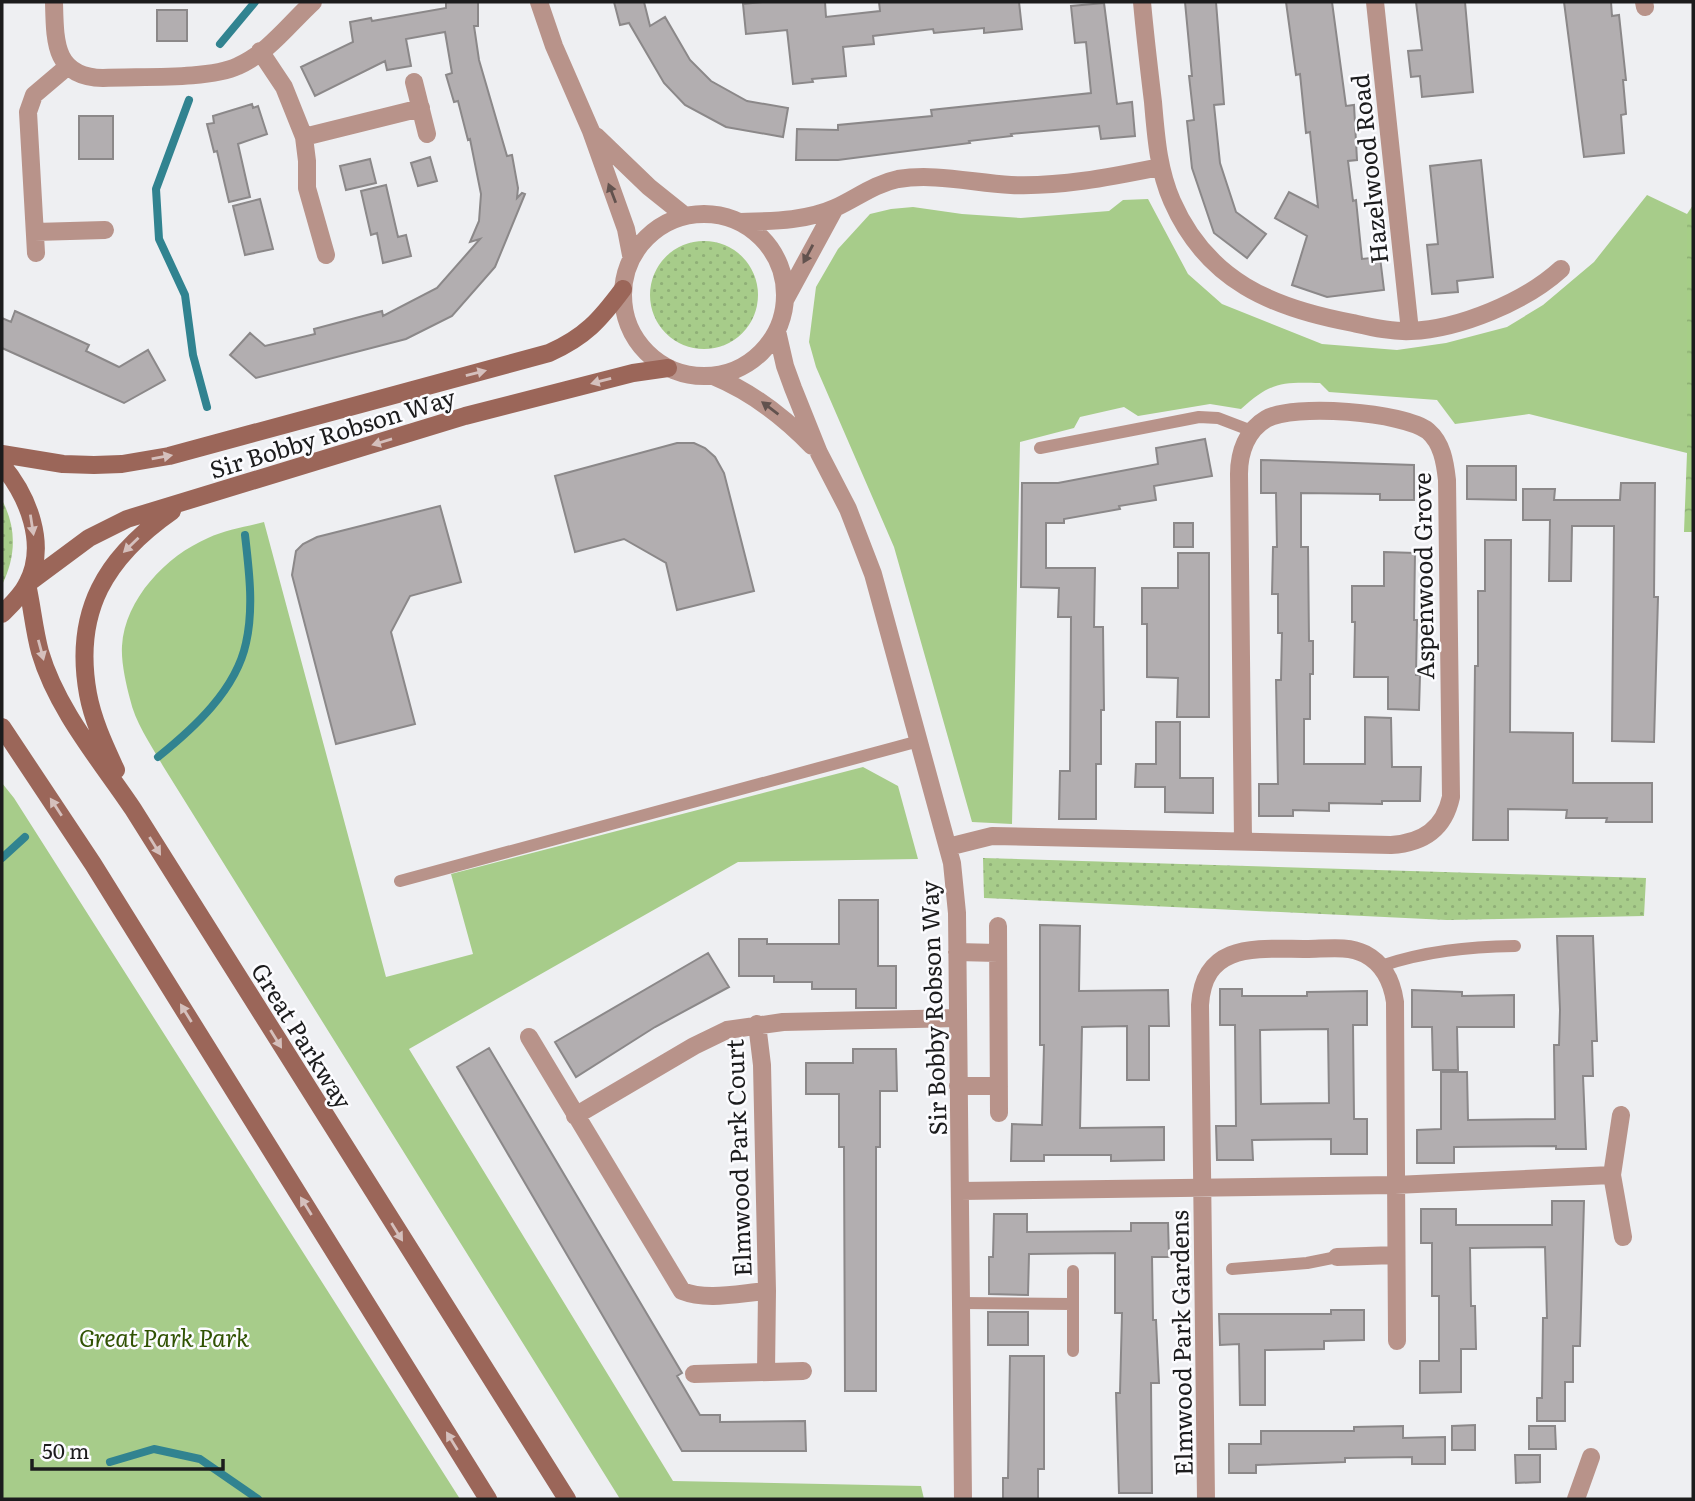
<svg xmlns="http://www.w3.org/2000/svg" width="1695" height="1501" viewBox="0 0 1695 1501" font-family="Literata,serif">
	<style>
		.grass { fill: url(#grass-dots) }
		.forest { fill: url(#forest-crowns) }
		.green { fill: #a7cc8a }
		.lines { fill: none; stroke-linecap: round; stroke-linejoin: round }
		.stream { stroke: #318390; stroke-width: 8 }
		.building { fill: #b2aeb0; stroke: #8b8889; stroke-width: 2; fill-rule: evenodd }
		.lane { stroke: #b8938a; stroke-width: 12 }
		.street { stroke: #b8938a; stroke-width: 18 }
		.secondary { stroke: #9b6659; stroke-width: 18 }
		.oneway { fill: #62524e }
		.oneway2 { fill: #d5c0bd }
		.labels { text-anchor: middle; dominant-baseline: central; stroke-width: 5; stroke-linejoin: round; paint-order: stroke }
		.street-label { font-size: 24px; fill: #1c1c1d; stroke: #fcfcff }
		.park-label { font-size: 24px; font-style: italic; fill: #305203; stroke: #fcfcff }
	</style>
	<defs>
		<pattern id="grass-dots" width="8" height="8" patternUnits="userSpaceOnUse" patternTransform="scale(1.75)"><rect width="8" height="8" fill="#a7cc8a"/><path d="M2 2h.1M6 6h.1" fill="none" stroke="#8faf77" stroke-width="1.8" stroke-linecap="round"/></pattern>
		<pattern id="forest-crowns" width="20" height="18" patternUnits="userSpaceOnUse" patternTransform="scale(1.75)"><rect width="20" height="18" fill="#a6ce87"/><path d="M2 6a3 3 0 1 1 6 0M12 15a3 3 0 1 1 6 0" fill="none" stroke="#8eb074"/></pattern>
	</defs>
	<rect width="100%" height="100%" fill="#eeeff2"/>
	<path class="grass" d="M650 295a54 54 0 1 1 108 0a54 54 0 1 1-108 0Z
		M 2,500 C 17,528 16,557 2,585 Z
		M 983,858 L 1646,878 L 1644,916 L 1447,920 L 984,898 Z"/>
	<path class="forest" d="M 1693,205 L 1693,532 L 1684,532 L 1687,453 L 1687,214 Z"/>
	<path class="green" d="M 1647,195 L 1687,214 L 1687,453 L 1529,414 L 1455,424 L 1437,400 L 1329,392 L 1320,383 C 1281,382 1271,382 1241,409 L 1210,404 L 1138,416 L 1124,407 L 1080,417 L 1074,428 L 1020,442 L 1012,824 L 972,822 L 894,547 L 816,367 L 809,342 L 816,287 L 838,249 L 870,214 L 891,209 L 913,207 L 962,214 L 1021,218 L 1109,211 L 1123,200 L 1148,199 L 1188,274 L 1222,304 L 1322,344 L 1397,350 L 1446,343 L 1507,327 L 1543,305 L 1594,262 Z
		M 264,522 L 386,977 L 473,954 L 451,874 L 863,767 L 898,786 L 918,859 L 738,862 L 409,1049 L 673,1481 L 921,1486 L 924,1499 L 620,1499 L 163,766 C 151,745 135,722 130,699 C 126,684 121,662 122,646 C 125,599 166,556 208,538 C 225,530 246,527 264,522 Z
		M 2,783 L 14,798 L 460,1499 L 2,1499 Z"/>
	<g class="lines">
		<path class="stream" d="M 220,44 L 255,2
			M 189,100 L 156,189 L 159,239 L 185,295 L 193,355 L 207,407
			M 158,757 C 194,728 236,690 246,643 C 254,608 249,570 245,535
			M 2,858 L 25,837
			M 110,1462 L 154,1449 L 200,1459 L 258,1499"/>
	</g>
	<path class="building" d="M 446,2 L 478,2 L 478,26 L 474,26 L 479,60 L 507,156 L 512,155 L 518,188 L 517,198 L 522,193 L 525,194 L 495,267 L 452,316 L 406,339 L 256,378 L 230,355 L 250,333 L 265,346 L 315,334 L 314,329 L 382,311 L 383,316 L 437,288 L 480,239 L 470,242 L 479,221 L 481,194 L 470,139 L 468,140 L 458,101 L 454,102 L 446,75 L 452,73 L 445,32 L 406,39 L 411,66 L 387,70 L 385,61 L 315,96 L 301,67 L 353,42 L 350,22 L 371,18 L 372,21 L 446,8 Z
		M 614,2 L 644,2 L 650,26 L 665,17 L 690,60 L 711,81 L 747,101 L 788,108 L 783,137 L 726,127 L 685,105 L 664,83 L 629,23 L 620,25 Z
		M 762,2 L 825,2 L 826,17 L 880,11 L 879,2 L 1019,2 L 1022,29 L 984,33 L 984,28 L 934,33 L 933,29 L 873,36 L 874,44 L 843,47 L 846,76 L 812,79 L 813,82 L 793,84 L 787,30 L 746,34 L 743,4 Z
		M 1185,2 L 1216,2 L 1224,104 L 1214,105 L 1220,163 L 1236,212 L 1266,234 L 1247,258 L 1214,233 L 1192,168 L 1187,121 L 1194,120 L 1189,76 L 1192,76 Z
		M 1286,2 L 1332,2 L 1346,106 L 1354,105 L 1357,160 L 1348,161 L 1353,201 L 1356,200 L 1362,259 L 1380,257 L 1384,290 L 1327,297 L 1292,285 L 1307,236 L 1275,218 L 1289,192 L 1318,207 L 1310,132 L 1306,133 L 1300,74 L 1296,75 Z
		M 1416,2 L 1465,2 L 1473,92 L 1422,97 L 1420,76 L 1411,77 L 1408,51 L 1422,50 Z
		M 1564,2 L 1611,2 L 1612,16 L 1619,15 L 1626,80 L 1623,80 L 1626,114 L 1621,115 L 1624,153 L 1584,157 Z
		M 1104,3 L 1117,104 L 1132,102 L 1135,136 L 1101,139 L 1099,126 L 1011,134 L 1012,136 L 969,141 L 970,143 L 838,160 L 796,160 L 797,129 L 838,130 L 838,125 L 932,116 L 931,110 L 1091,93 L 1086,42 L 1075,43 L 1071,6 Z
		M 157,10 L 187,10 L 187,41 L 157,41 Z
		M 252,104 L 253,108 L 258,106 L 267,134 L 238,144 L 250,197 L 229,202 L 217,151 L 214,152 L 207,124 L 214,123 L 213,116 Z
		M 79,116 L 113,116 L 113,159 L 79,159 Z
		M 430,157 L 437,181 L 418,186 L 411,163 Z
		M 370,159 L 376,183 L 346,190 L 340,166 Z
		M 1481,160 L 1493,277 L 1457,281 L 1458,292 L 1432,294 L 1427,245 L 1438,244 L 1430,166 Z
		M 386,185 L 398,237 L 406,235 L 411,256 L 383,263 L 377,233 L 371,235 L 361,191 Z
		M 260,199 L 273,249 L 245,255 L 233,206 Z
		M 15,311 L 89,345 L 86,351 L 119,367 L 148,350 L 165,380 L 124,403 L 2,348 L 2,318 L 11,322 Z
		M 1205,439 L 1212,476 L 1154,486 L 1156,500 L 1119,506 L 1120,509 L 1064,519 L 1064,523 L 1046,523 L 1046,568 L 1095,568 L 1094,627 L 1103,627 L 1104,710 L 1101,710 L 1101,764 L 1096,764 L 1096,819 L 1059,819 L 1060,771 L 1070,771 L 1071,617 L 1058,617 L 1059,588 L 1021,587 L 1022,483 L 1058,483 L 1158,464 L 1156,448 Z
		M 677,443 L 694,443 L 705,448 L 715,457 L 724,473 L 754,591 L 677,610 L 666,563 L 624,539 L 575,552 L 555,476 Z
		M 1261,460 L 1414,465 L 1414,500 L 1380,500 L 1380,494 L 1301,493 L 1301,547 L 1308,547 L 1309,641 L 1313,641 L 1313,674 L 1310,674 L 1310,719 L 1304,719 L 1304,764 L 1365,764 L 1365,717 L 1391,718 L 1392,767 L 1421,767 L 1420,801 L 1382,801 L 1382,804 L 1329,803 L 1329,811 L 1293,810 L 1293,816 L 1259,816 L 1259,784 L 1278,784 L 1276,680 L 1281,680 L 1282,633 L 1278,633 L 1278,594 L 1272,594 L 1273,547 L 1277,547 L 1276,493 L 1261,493 Z
		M 1467,466 L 1516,466 L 1516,500 L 1467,499 Z
		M 1621,483 L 1655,483 L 1654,597 L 1658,597 L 1654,742 L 1612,741 L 1614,526 L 1572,526 L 1571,581 L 1549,581 L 1550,520 L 1523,520 L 1523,489 L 1555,489 L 1554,500 L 1620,500 Z
		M 440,506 L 461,582 L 410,596 L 391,632 L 415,724 L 336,744 L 292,575 L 296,551 L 303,544 L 317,537 Z
		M 1174,523 L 1193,523 L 1193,547 L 1174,547 Z
		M 1485,540 L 1511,540 L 1510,732 L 1573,733 L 1573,783 L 1652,783 L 1652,822 L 1606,822 L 1607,818 L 1566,818 L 1567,810 L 1508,809 L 1508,840 L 1473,840 L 1475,666 L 1478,666 L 1478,591 L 1485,591 Z
		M 1384,552 L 1415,553 L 1414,620 L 1417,620 L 1416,675 L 1420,675 L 1419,710 L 1388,709 L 1388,677 L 1354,677 L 1355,622 L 1352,622 L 1352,586 L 1384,586 Z
		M 1178,553 L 1209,553 L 1209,717 L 1177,717 L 1178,678 L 1147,677 L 1147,624 L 1142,624 L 1142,588 L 1178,588 Z
		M 1156,722 L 1180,722 L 1180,778 L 1213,778 L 1213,813 L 1165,812 L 1165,787 L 1135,787 L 1136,764 L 1156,764 Z
		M 839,900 L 878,900 L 878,966 L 896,966 L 896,1008 L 856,1008 L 856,989 L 812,989 L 812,982 L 774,982 L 774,976 L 739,976 L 739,939 L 767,939 L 767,944 L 839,944 Z
		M 1040,925 L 1080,926 L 1079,991 L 1168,990 L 1169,1026 L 1149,1026 L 1149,1080 L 1127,1080 L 1127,1026 L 1082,1027 L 1080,1128 L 1164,1127 L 1164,1160 L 1111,1161 L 1111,1155 L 1044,1155 L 1044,1161 L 1011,1161 L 1012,1124 L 1042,1125 L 1044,1045 L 1040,1045 Z
		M 1557,936 L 1593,936 L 1597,1041 L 1592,1041 L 1593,1076 L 1583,1076 L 1586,1149 L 1556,1149 L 1556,1146 L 1454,1147 L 1454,1163 L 1417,1163 L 1417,1130 L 1441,1129 L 1441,1072 L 1467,1072 L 1468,1120 L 1555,1119 L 1554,1045 L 1559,1045 L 1560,1010 Z
		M 708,953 L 729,987 L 655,1027 L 576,1077 L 555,1042 Z
		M 1220,989 L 1242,989 L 1242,996 L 1307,996 L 1307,992 L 1367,991 L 1367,1025 L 1353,1025 L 1354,1119 L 1367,1119 L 1367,1154 L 1331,1154 L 1331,1139 L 1252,1140 L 1253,1160 L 1217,1160 L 1216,1126 L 1236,1126 L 1235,1025 L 1220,1025 ZM 1328,1029 L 1329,1103 L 1261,1104 L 1260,1030 Z
		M 1412,990 L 1462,992 L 1462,996 L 1514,995 L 1514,1027 L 1457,1027 L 1458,1070 L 1433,1070 L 1432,1027 L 1412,1027 Z
		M 489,1048 L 682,1373 L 677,1376 L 700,1415 L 720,1415 L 720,1422 L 805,1421 L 806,1451 L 682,1451 L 457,1067 Z
		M 853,1049 L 896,1049 L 897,1091 L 880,1091 L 880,1147 L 876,1147 L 876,1391 L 845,1391 L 844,1147 L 839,1147 L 839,1094 L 806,1094 L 806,1063 L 853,1063 Z
		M 1552,1201 L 1584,1201 L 1580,1346 L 1573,1346 L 1573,1382 L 1565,1382 L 1565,1421 L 1537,1421 L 1537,1398 L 1542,1398 L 1543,1318 L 1547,1318 L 1545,1247 L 1470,1248 L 1471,1306 L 1475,1306 L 1476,1349 L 1461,1349 L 1461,1392 L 1420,1393 L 1420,1361 L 1439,1361 L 1439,1296 L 1432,1296 L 1432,1243 L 1421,1243 L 1421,1209 L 1456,1209 L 1456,1225 L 1552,1225 Z
		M 994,1214 L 1027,1214 L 1027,1232 L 1131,1231 L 1131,1223 L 1168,1223 L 1169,1257 L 1152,1257 L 1153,1320 L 1156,1320 L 1159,1383 L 1151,1383 L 1152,1493 L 1119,1493 L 1116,1393 L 1120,1393 L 1122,1313 L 1115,1313 L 1115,1253 L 1029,1254 L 1028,1295 L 989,1294 L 989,1257 L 993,1257 Z
		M 1331,1310 L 1364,1310 L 1364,1340 L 1324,1341 L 1324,1349 L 1265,1350 L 1265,1405 L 1240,1405 L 1239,1344 L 1220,1345 L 1219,1314 L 1331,1314 Z
		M 988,1312 L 1028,1312 L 1028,1345 L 988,1345 Z
		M 1010,1356 L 1044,1356 L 1044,1469 L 1038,1469 L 1038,1499 L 1003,1499 L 1003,1478 L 1008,1478 Z
		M 1475,1425 L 1475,1450 L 1452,1450 L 1452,1426 Z
		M 1403,1426 L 1403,1438 L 1445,1437 L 1445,1464 L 1412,1464 L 1412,1457 L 1345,1458 L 1345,1462 L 1256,1465 L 1256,1473 L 1229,1473 L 1229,1444 L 1261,1444 L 1261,1431 L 1354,1431 L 1354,1427 Z
		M 1529,1426 L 1555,1426 L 1556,1449 L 1529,1449 Z
		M 1515,1455 L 1540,1455 L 1540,1482 L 1516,1483 Z"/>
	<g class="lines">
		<path class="lane" d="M 1040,448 L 1199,417 L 1218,418 L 1252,431
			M 400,881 L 919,741
			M 1381,966 C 1425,951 1468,947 1515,946
			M 1232,1269 L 1307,1263 L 1337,1257
			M 1073,1271 L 1073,1351
			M 961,1303 L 1073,1304"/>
		<path class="street" d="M 54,2 C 55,42 54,77 103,78 C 138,76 209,80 238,66 C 268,53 289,24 313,2
			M 539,2 L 554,46 L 591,131 L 626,229 L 631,255
			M 1142,2 C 1145,35 1149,69 1153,102 C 1156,136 1158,169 1172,201 C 1207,281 1272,308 1353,323 C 1371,327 1392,332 1411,331 C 1459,329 1525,302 1561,269
			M 1375,2 L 1410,331
			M 1644,2 L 1645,7
			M 260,51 L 284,87 L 304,137 L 307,161 L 307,188 L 326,255
			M 414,82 L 427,134
			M 596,136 L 649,187 L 684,215
			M 304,137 L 421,108
			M623 295a81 81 0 1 1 162 0a81 81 0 1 1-162 0Z
			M 740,222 C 772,221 806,221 835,208 C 857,198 874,184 898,179 C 935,173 974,183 1011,185 C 1061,187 1110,177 1160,167
			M 35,232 L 105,230
			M 36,253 L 28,112 L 34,95 L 67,67
			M 785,300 L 835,208
			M 777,331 L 785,366 L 793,388 L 819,453 L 848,509 L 873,574 L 952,863 L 957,913 L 963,1499
			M 713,376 C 752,392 783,416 812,446
			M 948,847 L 992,836 L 1391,845 C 1423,843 1444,829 1451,797 L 1447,480 C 1445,462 1442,443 1428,431 C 1404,412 1293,403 1266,419 C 1247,430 1239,452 1239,474 L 1243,841
			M 998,926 L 999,1113
			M 957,952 L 998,953
			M 757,1024 L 762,1065 L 767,1291 L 766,1372
			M 529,1037 L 682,1291 C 707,1301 740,1293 767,1291
			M 958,1086 L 999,1086
			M 1621,1115 L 1612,1175 L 1623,1237
			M 575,1116 L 694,1046 L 727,1030 L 783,1022 L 958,1018
			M 960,1191 L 1395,1185 L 1612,1175
			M 1337,1257 L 1396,1255
			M 694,1374 L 803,1371
			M 1206,1499 L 1200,1005 C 1204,941 1258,949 1306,949 C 1325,949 1348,945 1365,954 C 1384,964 1392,981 1395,1002 L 1397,1341
			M 1576,1499 L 1591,1457"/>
		<path class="secondary" d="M 2,454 L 63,464 L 94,465 L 122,464 L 169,456 L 549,353 C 585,337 600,320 623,289
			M 2,465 C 28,496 48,545 27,584 C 21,596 11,605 2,614
			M 2,727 L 93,864 L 488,1499
			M 116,770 C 105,746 93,721 88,694 C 73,611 106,557 172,511
			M 567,1499 L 133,809 C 100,760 57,710 40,652 C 34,630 32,606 27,584 L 89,538 L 127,519 L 465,416 L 633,373 L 668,368"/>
	</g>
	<defs><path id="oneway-solid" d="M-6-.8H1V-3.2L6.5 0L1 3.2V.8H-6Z" transform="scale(1.75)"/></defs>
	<g class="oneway">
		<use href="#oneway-solid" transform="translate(612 193) rotate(-111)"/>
		<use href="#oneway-solid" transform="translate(808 254) rotate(118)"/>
		<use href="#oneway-solid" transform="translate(770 408) rotate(-143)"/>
	</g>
	<g class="oneway2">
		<use href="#oneway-solid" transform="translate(476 373) rotate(-14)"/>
		<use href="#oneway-solid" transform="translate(601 381) rotate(165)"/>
		<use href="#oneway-solid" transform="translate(382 442) rotate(163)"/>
		<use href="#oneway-solid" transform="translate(162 457) rotate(-10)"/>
		<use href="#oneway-solid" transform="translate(32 525) rotate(81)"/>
		<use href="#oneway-solid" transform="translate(131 545) rotate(136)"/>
		<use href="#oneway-solid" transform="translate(41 650) rotate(75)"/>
		<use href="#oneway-solid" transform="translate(56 807) rotate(-123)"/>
		<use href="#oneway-solid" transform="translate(155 846) rotate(58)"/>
		<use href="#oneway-solid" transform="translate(186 1013) rotate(-122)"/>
		<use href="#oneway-solid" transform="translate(276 1039) rotate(58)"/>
		<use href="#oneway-solid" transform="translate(306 1206) rotate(-122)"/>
		<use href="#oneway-solid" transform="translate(397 1232) rotate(58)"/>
		<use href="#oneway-solid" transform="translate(452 1441) rotate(-122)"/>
	</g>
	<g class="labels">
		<g class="street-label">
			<text transform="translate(1368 169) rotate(-96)">Hazelwood Road</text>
			<text transform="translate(332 432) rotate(-17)">Sir Bobby Robson Way</text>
			<text transform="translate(1422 576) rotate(-91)">Aspenwood Grove</text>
			<text transform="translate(932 1008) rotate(-92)">Sir Bobby Robson Way</text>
			<text transform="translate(303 1035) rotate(58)">Great Parkway</text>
			<text transform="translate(737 1158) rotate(-92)">Elmwood Park Court</text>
			<text transform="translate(1180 1343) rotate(-91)">Elmwood Park Gardens</text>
		</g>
		<g class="park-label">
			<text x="164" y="1336">Great Park Park</text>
		</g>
	</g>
	<rect width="1695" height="1501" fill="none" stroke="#1c1c1d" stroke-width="7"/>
	<path d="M32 1459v10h191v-10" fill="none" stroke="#1c1c1d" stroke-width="3.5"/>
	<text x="42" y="1459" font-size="21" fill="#1c1c1d" stroke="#fcfcff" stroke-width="5" paint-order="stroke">50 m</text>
</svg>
